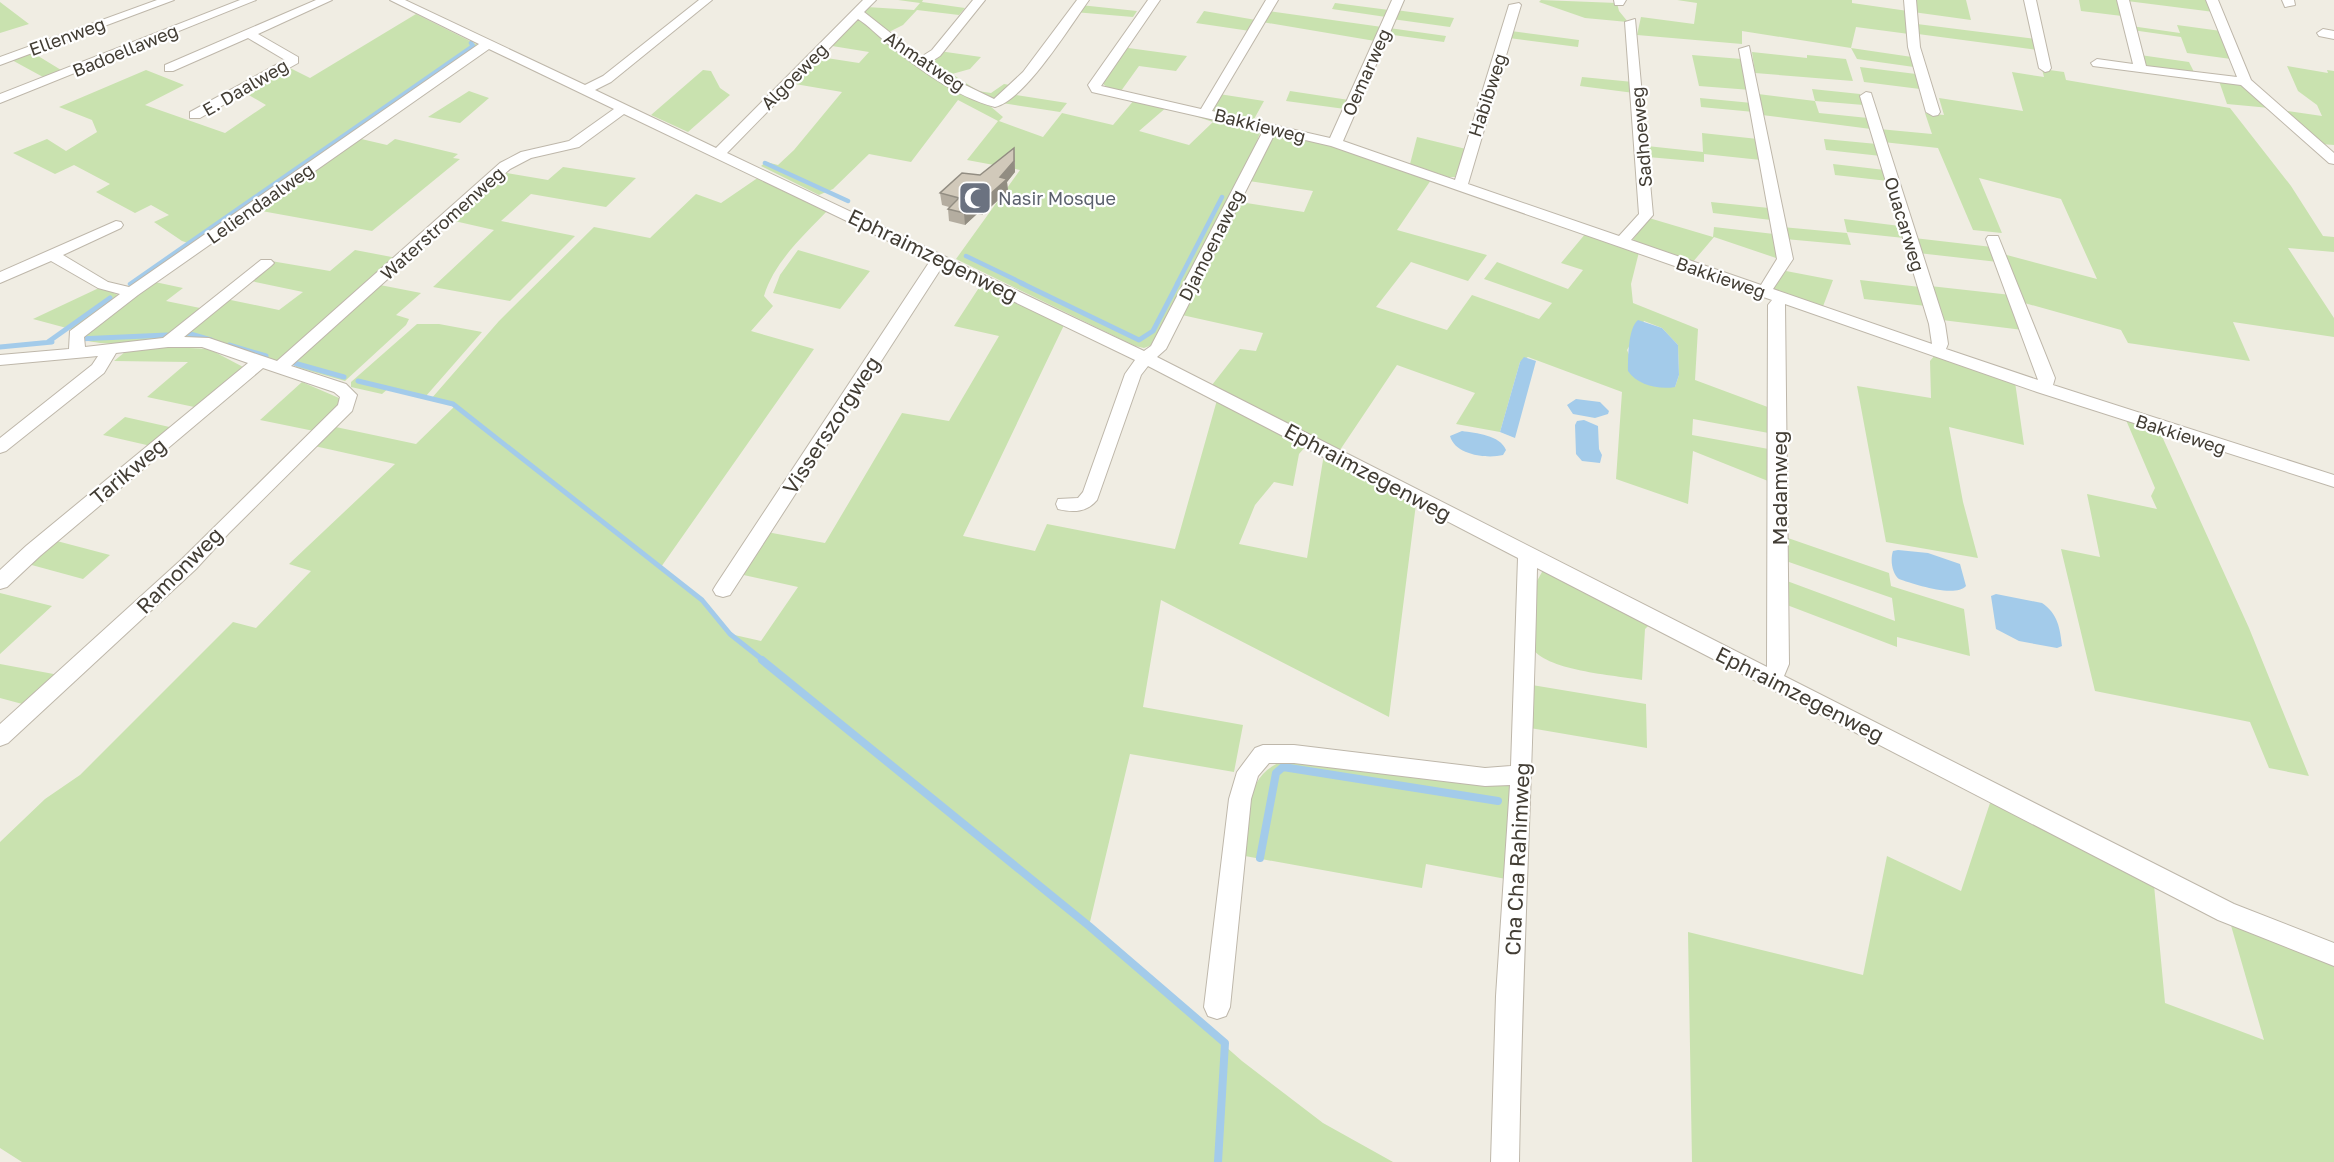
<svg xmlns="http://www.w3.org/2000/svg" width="2334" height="1162" viewBox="0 0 2334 1162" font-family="'Golos Text',sans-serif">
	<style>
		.green { fill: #c9e2af; fill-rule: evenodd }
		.water { fill: #a3cbea }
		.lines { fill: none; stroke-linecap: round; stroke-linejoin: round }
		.stream-far2 { stroke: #a3cbea; stroke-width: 4.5 }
		.stream-far1 { stroke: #a3cbea; stroke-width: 5 }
		.stream { stroke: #a3cbea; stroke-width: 8 }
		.minor-casing { stroke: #beb7aa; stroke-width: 2 }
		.minor { fill: #fff; fill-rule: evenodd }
		.wall { fill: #b4ada0 }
		.shaded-wall { fill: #928d82 }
		.building { fill: #d1c9ba; stroke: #928d82; stroke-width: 1.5 }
		.labels { text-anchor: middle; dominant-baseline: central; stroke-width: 4.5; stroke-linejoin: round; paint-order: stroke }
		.far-street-label { font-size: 18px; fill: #423d34; stroke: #fff }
		.far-worship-label { font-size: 18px; fill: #5b616d; stroke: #fff; text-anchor: start }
		.street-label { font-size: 21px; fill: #423d34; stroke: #fff }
	</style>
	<rect width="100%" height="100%" fill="#f0ede3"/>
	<path class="green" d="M 898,0 L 923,0 L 922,2 L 965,8 L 959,15 L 917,10 L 903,25 L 885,34 L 871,18 L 864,13 L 867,7 L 914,10 L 920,3 Z
		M 1541,0 L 1617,3 L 1619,11 L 1628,22 L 1585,18 L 1539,2 Z
		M 1677,0 L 1852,0 L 1852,3 L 1908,11 L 1909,34 L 1856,27 L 1851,48 L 1912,57 L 1914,67 L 1857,59 L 1851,48 L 1742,31 L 1742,44 L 1637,35 L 1641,17 L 1694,24 L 1697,3 Z
		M 1913,0 L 1966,0 L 1971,20 L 1913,12 Z
		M 2079,0 L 2119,0 L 2122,16 L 2081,11 Z
		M 2127,0 L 2209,0 L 2214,12 L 2127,1 Z
		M 0,2 L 29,24 L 0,33 Z
		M 1335,3 L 1389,10 L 1386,17 L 1332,9 Z
		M 1080,5 L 1137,11 L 1133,17 L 1074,12 Z
		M 1396,10 L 1454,18 L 1450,27 L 1392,19 Z
		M 1204,11 L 1256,20 L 1250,31 L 1196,23 Z
		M 1268,11 L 1382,27 L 1375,41 L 1262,22 Z
		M 416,14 L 478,45 L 194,245 L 182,241 L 154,222 L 169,215 L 151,205 L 135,213 L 96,192 L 110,184 L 74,165 L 55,174 L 13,153 L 47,139 L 66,151 L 97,132 L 92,120 L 59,107 L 146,70 L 184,85 L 145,105 L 225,133 L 266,105 L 242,91 L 286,66 L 310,78 Z
		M 857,18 L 973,99 L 990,106 L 1003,117 L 999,121 L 1043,137 L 1062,113 L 1113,125 L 1135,99 L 1168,106 L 1139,131 L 1189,145 L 1213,122 L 1186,113 L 1261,130 L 1255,147 L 1152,345 L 1144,348 L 1135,346 L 956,259 L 1020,170 L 967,160 L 998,121 L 958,100 L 911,162 L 869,154 L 833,189 L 819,195 L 761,166 L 766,162 L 778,165 L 794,150 L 842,92 L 789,83 L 820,57 L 859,63 L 869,52 L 826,45 Z
		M 1917,24 L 2035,39 L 2037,50 L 1918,34 Z
		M 2177,25 L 2221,31 L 2231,59 L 2187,53 L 2181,37 L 2132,30 L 2131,26 L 2180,33 Z
		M 1389,28 L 1446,36 L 1444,42 L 1386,34 Z
		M 1511,31 L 1579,40 L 1578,47 L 1509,38 Z
		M 1121,47 L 1187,56 L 1176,71 L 1139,66 L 1121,91 L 1109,89 L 1101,82 Z
		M 30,51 L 61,70 L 43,77 L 10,59 Z
		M 939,51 L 981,57 L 970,69 L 952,74 L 978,91 L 991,93 L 1004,84 L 1010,85 L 999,98 L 988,100 L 928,63 Z
		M 1752,52 L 1807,58 L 1807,55 L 1846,59 L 1853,81 L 1755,73 Z
		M 1692,55 L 1742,59 L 1751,90 L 1699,86 Z
		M 2140,55 L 2189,62 L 2195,74 L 2152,69 L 2143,65 Z
		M 2287,66 L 2328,73 L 2327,70 L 2334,71 L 2334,145 L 2321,144 L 2280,110 L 2322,116 L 2317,105 L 2298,91 Z
		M 1860,67 L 1916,74 L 1920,89 L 1864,82 Z
		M 2042,69 L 2064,72 L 2066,80 L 2230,108 L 2291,186 L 2323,236 L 2334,237 L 2334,252 L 2288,248 L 2334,318 L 2334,337 L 2233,322 L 2250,361 L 2128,343 L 2121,330 L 2021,302 L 2003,254 L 2097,279 L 2061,199 L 1979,178 L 2002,233 L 1973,230 L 1938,148 L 1883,142 L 1879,129 L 1932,134 L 1925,113 L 1944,115 L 1939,98 L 2023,111 L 2012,72 L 2044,77 Z
		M 703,70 L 711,71 L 720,88 L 730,95 L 688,132 L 651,115 Z
		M 1582,77 L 1633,82 L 1634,93 L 1580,86 Z
		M 2219,81 L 2240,83 L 2270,108 L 2227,104 Z
		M 1812,89 L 1860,94 L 1864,105 L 1815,101 L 1819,113 L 1868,118 L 1871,129 L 1762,115 L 1758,94 L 1815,101 Z
		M 469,91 L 489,98 L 460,123 L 428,117 Z
		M 1290,91 L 1349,100 L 1345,109 L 1286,101 Z
		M 1009,94 L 1067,103 L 1060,112 L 1002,103 Z
		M 1219,94 L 1264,101 L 1253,121 L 1211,110 Z
		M 1700,98 L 1752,103 L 1754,112 L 1701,107 Z
		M 1702,133 L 1758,139 L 1761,160 L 1704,154 L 1704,162 L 1648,157 L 1647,146 L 1703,152 Z
		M 1281,134 L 1335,146 L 1433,177 L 1397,230 L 1487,255 L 1468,281 L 1411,262 L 1376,307 L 1447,330 L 1472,295 L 1539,319 L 1552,303 L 1484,279 L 1497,262 L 1568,289 L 1583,270 L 1561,263 L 1586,233 L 1639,252 L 1631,284 L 1633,303 L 1698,329 L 1695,380 L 1773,409 L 1774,434 L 1693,419 L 1692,435 L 1774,450 L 1773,483 L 1693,451 L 1688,504 L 1616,479 L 1622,392 L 1528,357 L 1520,362 L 1500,432 L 1456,424 L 1475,393 L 1397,365 L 1340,450 L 1212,385 L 1240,349 L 1256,351 L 1263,333 L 1182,315 L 1240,202 L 1304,212 L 1313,191 L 1249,181 L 1273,136 ZM 1644,321 L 1662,328 L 1678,345 L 1679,375 L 1675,387 L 1657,387 L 1640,381 L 1627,350 Z
		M 1417,137 L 1466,149 L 1455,177 L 1448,177 L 1410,164 Z
		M 357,138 L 387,145 L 395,139 L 458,154 L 453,158 L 460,159 L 372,231 L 256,210 Z
		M 1824,139 L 1877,144 L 1881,156 L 1826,150 Z
		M 1833,164 L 1885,170 L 1888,181 L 1835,175 Z
		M 563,167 L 636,178 L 606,207 L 531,194 L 501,221 L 575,236 L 510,301 L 433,287 L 494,230 L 450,220 L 501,172 L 548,180 Z
		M 759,177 L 828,210 C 804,235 774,262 764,296 L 773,306 L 751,331 L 814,349 L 661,567 L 702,600 L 730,634 L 761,641 L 798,587 L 739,574 L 767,532 L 825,543 L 902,413 L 949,421 L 999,336 L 954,326 L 982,283 L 1065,323 L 963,536 L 1035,551 L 1047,524 L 1175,549 L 1217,400 L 1306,446 L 1299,454 L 1293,486 L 1274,482 L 1255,505 L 1239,544 L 1307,558 L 1324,454 L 1416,504 L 1389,717 L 1161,600 L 1143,707 L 1243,725 L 1234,772 L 1130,754 L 1089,926 L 1242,1061 L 1323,1123 L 1393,1162 L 22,1162 L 0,1148 L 0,842 L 45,799 L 80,775 L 233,622 L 256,628 L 311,571 L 289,564 L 395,464 L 310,445 L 331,426 L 416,444 L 455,406 L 431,399 L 499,321 L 594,227 L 650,238 L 696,194 L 721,203 Z
		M 1711,202 L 1769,208 L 1771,220 L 1713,213 Z
		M 1649,218 L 1713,237 L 1714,227 L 1774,234 L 1778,254 L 1776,258 L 1714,237 L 1692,263 L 1632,241 Z
		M 1844,219 L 1900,226 L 1904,238 L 1847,232 Z
		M 1782,227 L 1847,233 L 1851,245 L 1785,239 Z
		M 1914,238 L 1992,247 L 1998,262 L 1918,253 Z
		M 355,250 L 397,258 L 283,359 L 267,362 L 181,338 L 221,298 L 279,310 L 303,292 L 246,280 L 271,261 L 330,271 Z
		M 798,250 L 870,271 L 840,309 L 773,293 L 780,275 Z
		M 1786,271 L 1833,280 L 1822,309 L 1774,291 L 1774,287 Z
		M 1860,280 L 1920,287 L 1926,306 L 1864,299 Z
		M 155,282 L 183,288 L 166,301 L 200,308 C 191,317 180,332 168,337 C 151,345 103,346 85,340 L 84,335 Z
		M 380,285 L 421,293 L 396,315 L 409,319 L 406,325 L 345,381 L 296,367 L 296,360 Z
		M 1930,286 L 2011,295 L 2023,330 L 1942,320 Z
		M 101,287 L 120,296 L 74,330 L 33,319 Z
		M 417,324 L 439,324 L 482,332 L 426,396 L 390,387 L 382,394 L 351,387 L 351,382 Z
		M 151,346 L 209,349 L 245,368 L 199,408 L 147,397 L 188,362 L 114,361 L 125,352 Z
		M 1935,355 L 2015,382 L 2024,445 L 1949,427 L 1963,502 L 1978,558 L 1886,542 L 1857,386 L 1931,398 L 1930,361 Z
		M 302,382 L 339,398 L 339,407 L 314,431 L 260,420 Z
		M 125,417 L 174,428 L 151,446 L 103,435 Z
		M 2126,420 L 2160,432 L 2249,628 L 2309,776 L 2269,768 L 2250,722 L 2095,691 L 2061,549 L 2100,557 L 2087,494 L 2157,509 L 2151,496 L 2155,488 Z
		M 1785,537 L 1889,573 L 1891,586 L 1964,609 L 1970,656 L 1897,637 L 1897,647 L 1787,605 L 1787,581 L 1895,621 L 1892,598 L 1786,561 Z
		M 53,540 L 110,555 L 83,579 L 28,564 Z
		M 1542,572 L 1549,572 L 1650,624 L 1645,629 L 1642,680 C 1615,675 1543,671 1531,646 L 1537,581 Z
		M 0,593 L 52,606 L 0,654 Z
		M 0,664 L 59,675 L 26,705 L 0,698 Z
		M 1532,685 L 1646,704 L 1647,748 L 1530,728 Z
		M 1290,759 L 1513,784 L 1506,879 L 1426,864 L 1422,888 L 1245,856 C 1246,816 1244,770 1290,759 Z
		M 1991,800 L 2154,885 L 2165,1003 L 2264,1040 L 2230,922 L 2334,966 L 2334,1162 L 1692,1162 L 1688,932 L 1863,975 L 1887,856 L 1961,891 Z"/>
	<path class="water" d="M 1638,320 L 1662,328 L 1678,345 L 1679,375 L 1675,387 C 1659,390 1637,385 1628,371 C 1628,358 1628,328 1638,320 Z
		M 1524,357 L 1536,361 L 1515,438 L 1500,432 L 1520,362 Z
		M 1576,399 L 1600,402 L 1609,411 L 1608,414 L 1595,418 L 1573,414 L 1567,405 Z
		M 1584,420 L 1598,426 L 1599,449 L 1602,455 L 1600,463 L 1582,461 L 1576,454 L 1575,425 L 1577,421 Z
		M 1462,431 C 1476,433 1500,435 1506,450 L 1503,455 C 1487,459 1455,455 1450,436 Z
		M 1898,550 L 1928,553 L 1960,564 L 1966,586 C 1955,598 1913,584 1899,579 C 1892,573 1890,560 1893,551 Z
		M 1996,594 L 2042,603 C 2058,614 2060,628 2062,646 L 2057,648 L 2019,641 L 1996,629 L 1991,596 Z"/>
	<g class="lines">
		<path class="stream-far2" d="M 765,163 L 848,201
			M 966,256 L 1024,284
			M 130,284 L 473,46 L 471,43
			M 1177,284 L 1222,197"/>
		<path class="stream-far1" d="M 1021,283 L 1139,340 L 1153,331 L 1178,283
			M 187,333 L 211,340
			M 78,339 L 167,335
			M 48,342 L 110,298
			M 229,345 L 266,356
			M 0,347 L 52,342
			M 294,363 L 344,377
			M 358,381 L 453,404 L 702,600 L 730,634 L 764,661"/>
		<path class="stream" d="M 762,660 L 1089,926 L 1225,1043 L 1218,1162
			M 1260,858 L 1276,773 L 1283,767 L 1498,801"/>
		<g class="minor-casing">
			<path id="minor" d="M 157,0 L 174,0 L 0,65 L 0,57 Z
				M 240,0 L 256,0 L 0,103 L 0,94 Z
				M 316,0 L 332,0 L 258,34 L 298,57 L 298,63 L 200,118 L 190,118 L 190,112 L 285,60 L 248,38 L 173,71 L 165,71 L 165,65 Z
				M 390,0 L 405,0 L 585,85 L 603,76 L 699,0 L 712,0 L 611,82 L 595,90 L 716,148 L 863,0 L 876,0 L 864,12 L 921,57 L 932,50 L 973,0 L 985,0 L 940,56 L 929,63 L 961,83 L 994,99 L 1023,72 L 1077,0 L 1089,0 C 1070,26 1025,100 995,107 C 956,97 918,69 887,43 C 877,35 869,26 858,19 L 727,153 L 1144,351 L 1151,346 L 1263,131 L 1092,92 L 1088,85 L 1148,0 L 1160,0 L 1101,86 L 1201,109 L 1266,0 L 1278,0 L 1212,111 L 1330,138 L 1392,0 L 1404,0 L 1343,141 L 1455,180 L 1509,5 L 1519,3 L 1521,5 L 1468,184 L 1619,236 L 1639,214 L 1625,22 L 1635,19 L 1653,215 L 1631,240 L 1761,285 L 1777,259 L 1739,49 L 1749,46 L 1793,259 L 1773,289 L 1932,344 L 1929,324 L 1860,96 L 1866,92 L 1871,93 L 1945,324 L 1948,344 L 1946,349 L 2038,380 L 1986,239 L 1988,236 L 1998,236 L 2055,378 L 2053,385 L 2334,475 L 2334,487 L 2037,392 L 1785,304 L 1789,664 L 1784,676 L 2234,904 L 2334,943 L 2334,966 L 2218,920 L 1537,568 C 1533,766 1522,964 1519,1162 L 1491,1162 L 1496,996 L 1510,785 L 1485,786 L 1294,763 L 1269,763 L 1258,776 L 1251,799 L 1230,1007 L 1226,1016 L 1217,1019 L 1208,1016 L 1204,1007 L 1229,799 L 1237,772 L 1255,748 L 1263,745 L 1294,745 L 1485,768 L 1511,766 L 1518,558 L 1148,366 L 1141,375 L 1097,500 C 1087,512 1074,513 1058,509 L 1056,504 L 1058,499 L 1078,498 L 1083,492 L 1125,374 L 1135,360 L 942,267 L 730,595 L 723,597 L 716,595 L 713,590 L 716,585 L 930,261 L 624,114 L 579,147 L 531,158 L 510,169 L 291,366 L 346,384 L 357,395 L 352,411 L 229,533 L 196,569 L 8,743 L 0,746 L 0,724 L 182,559 L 338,405 L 340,397 L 334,392 L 263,368 L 40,556 L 7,587 L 0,589 L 0,570 L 26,546 L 248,363 L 202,347 L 168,347 L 116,353 L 104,373 L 6,451 L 0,453 L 0,438 L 92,365 L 98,356 L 0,365 L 0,355 L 69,349 L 70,331 L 120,294 L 98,288 L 51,261 L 0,283 L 0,272 L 116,221 L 121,222 L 123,225 L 121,228 L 63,255 L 108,282 L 129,287 L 479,44 ZM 489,49 L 614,109 L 569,141 L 521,152 L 500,163 L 277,361 L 209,338 L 184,337 L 271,266 L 274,263 L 271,260 L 261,260 L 163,338 L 85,347 L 84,337 L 138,295 ZM 1275,133 L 1331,146 L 1772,300 L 1768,305 L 1767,667 L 1157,357 L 1166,349 Z
				M 1614,0 L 1626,0 L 1623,5 L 1615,5 Z
				M 1904,0 L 1916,0 L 1920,47 L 1940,112 L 1938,115 L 1933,116 L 1926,112 L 1908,47 Z
				M 2024,0 L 2036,0 L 2051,68 L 2049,71 L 2045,72 L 2039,68 Z
				M 2117,0 L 2129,0 L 2146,66 L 2237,77 L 2206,0 L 2218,0 L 2251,80 L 2334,153 L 2334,164 L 2329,163 L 2241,85 L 2093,66 L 2091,63 L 2097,59 L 2133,64 Z
				M 2282,0 L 2294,0 L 2295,5 L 2285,7 Z
				M 2323,29 L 2334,31 L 2334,39 L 2319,36 L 2317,33 Z"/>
		</g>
		<use href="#minor" class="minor"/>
	</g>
	<path class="wall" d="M 1015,160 L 1015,172 L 1007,182 L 1008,191 L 982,215 L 977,214 L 965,225 L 949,221 L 948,209 L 949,207 L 942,205 L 940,193 Z"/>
	<path class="shaded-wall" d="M 1014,148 L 1015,172 L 1007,182 L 1008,191 L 982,215 L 980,203 Z
		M 975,202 L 977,214 L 965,225 L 964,213 Z"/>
	<path class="building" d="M 1014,148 L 1014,161 L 1000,177 L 1007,179 L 980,203 L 975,202 L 964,213 L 948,209 L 959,198 L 940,193 L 962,173 L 980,175 Z"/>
	<defs>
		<g id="mosque-square" transform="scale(1.725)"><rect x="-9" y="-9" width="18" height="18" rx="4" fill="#6b7280" stroke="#fff"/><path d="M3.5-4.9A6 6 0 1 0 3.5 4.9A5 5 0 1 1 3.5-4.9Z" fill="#fff"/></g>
	</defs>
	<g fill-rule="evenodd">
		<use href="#mosque-square" x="975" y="198"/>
	</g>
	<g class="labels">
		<g class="far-street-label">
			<text transform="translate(67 36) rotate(-20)">Ellenweg</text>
			<text transform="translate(125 50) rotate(-22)">Badoellaweg</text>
			<text transform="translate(925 61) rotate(34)">Ahmatweg</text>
			<text transform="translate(1366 72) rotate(-66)">Oemarweg</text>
			<text transform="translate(794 76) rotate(-45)">Algoeweg</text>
			<text transform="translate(245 87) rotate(-30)">E. Daalweg</text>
			<text transform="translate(1487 95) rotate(-72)">Habibweg</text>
			<text transform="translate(1260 125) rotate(14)">Bakkieweg</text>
			<text transform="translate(1641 137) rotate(-95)">Sadhoeweg</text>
			<text transform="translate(260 203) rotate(-35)">Leliendaalweg</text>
			<text transform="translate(442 223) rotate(-42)">Waterstromenweg</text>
			<text transform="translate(1905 224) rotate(73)">Ouacarweg</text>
			<text transform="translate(1211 245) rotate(-63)">Djamoenaweg</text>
			<text transform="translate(1721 277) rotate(19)">Bakkieweg</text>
			<text transform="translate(2181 434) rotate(18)">Bakkieweg</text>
		</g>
		<g class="far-worship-label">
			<text x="998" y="198">Nasir Mosque</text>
		</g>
		<g class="street-label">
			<text transform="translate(933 255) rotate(26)">Ephraimzegenweg</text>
			<text transform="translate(831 425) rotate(-57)">Visserszorgweg</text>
			<text transform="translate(128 471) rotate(-40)">Tarikweg</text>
			<text transform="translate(1368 472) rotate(28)">Ephraimzegenweg</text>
			<text transform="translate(1779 488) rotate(-90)">Madamweg</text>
			<text transform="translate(179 570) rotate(-45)">Ramonweg</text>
			<text transform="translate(1800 694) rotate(27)">Ephraimzegenweg</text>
			<text transform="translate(1517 859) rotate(-87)">Cha Cha Rahimweg</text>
		</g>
	</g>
</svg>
